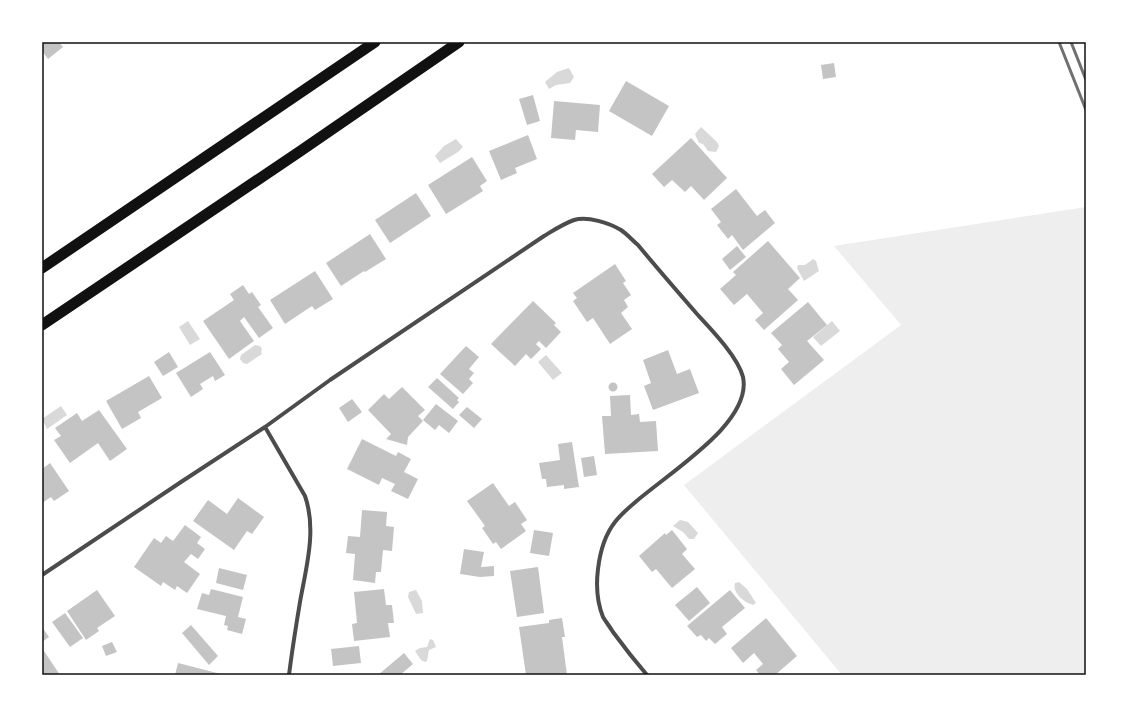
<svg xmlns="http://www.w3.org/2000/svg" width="1128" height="717" viewBox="0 0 1128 717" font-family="Jost,sans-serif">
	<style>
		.green { fill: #eee }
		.water { fill: #d9d9d9 }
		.building { fill: #c4c4c4 }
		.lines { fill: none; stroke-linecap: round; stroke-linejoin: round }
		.minor { stroke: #4c4c4c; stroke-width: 4 }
		.trunk { stroke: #111; stroke-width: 11 }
		.rail { stroke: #707070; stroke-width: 3 }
		.neatline { fill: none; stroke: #111; stroke-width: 1.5 }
	</style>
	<rect width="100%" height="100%" fill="#fff"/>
	<path class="green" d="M 1086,207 L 1086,675 L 842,675 L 684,485 L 901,325 L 834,246 Z"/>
	<path class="water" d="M 569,68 L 574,77 L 570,83 L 556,85 L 549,89 L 545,82 L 557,72 Z
		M 701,127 L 717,142 L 719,146 L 716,152 L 708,151 L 703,144 L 699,143 L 695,134 Z
		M 456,139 L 463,147 L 458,152 L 440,163 L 435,156 L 444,146 Z
		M 813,259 L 816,261 L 819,271 L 804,281 L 797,268 L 798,265 L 805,265 Z
		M 188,321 L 200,339 L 190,345 L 179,327 Z
		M 832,321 L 840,331 L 821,346 L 813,337 Z
		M 255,345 L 260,346 L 262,349 L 261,352 L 262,354 L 247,364 L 243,363 L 240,359 L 241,355 Z
		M 546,355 L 562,373 L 553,380 L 538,362 Z
		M 61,406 L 67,415 L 47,429 L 42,419 Z
		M 680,520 L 688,522 L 698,533 L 694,539 L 689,539 L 683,532 L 673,526 Z
		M 739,582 L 747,589 L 756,603 L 753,605 C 744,602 732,593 735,583 Z
		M 416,590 L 422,601 L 423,613 L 416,614 L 408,597 L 409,592 Z
		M 430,639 L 433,640 L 436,647 L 429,650 L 427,661 L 425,662 L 421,660 L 415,651 L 420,648 L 427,647 Z"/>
	<path class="building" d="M 42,42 L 59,42 L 63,47 L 48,59 L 42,51 Z
		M 834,63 L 836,77 L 823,79 L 821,65 Z
		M 626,81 L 669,106 L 652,136 L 609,111 Z
		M 533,95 L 540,121 L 527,125 L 519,99 Z
		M 554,101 L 600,105 L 598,132 L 576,130 L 575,140 L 551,138 Z
		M 528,135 L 537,159 L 515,168 L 517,173 L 501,180 L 489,151 Z
		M 691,138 L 727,178 L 704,200 L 691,186 L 685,192 L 672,180 L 664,187 L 652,174 Z
		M 472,157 L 487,181 L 480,186 L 483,191 L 446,214 L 428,185 Z
		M 736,189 L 757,216 L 765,210 L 775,223 L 743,250 L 732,235 L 728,239 L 717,225 L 721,222 L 711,209 Z
		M 416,193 L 431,216 L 390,243 L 375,220 Z
		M 370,234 L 386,259 L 365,272 L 364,271 L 341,286 L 326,263 Z
		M 768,241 L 800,278 L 788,289 L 798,300 L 764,330 L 755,320 L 763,313 L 747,294 L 734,305 L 720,289 L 736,275 L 733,272 Z
		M 737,246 L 746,257 L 730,270 L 722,259 Z
		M 615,264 L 626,281 L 623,283 L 631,295 L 624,300 L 628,307 L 621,313 L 632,329 L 610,344 L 593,318 L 587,322 L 573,301 L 577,298 L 573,293 Z
		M 315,271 L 333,299 L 315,310 L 312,306 L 285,324 L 270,300 Z
		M 243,285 L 249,294 L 252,292 L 261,305 L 258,307 L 273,328 L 259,338 L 244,317 L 240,321 L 254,341 L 229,359 L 203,321 L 234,300 L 230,294 Z
		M 533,301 L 556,323 L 554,325 L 561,332 L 546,348 L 539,341 L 536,344 L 541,349 L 531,359 L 526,354 L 515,366 L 491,344 Z
		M 808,302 L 827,325 L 807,341 L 824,360 L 794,385 L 781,369 L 789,362 L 778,349 L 782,345 L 771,333 Z
		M 466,346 L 479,357 L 469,369 L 474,373 L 469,379 L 473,383 L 463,394 L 440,374 Z
		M 668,350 L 677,374 L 690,369 L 699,393 L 653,410 L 644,386 L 651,383 L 643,360 Z
		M 169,352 L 178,367 L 163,376 L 154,362 Z
		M 210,352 L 225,375 L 215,381 L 213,376 L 200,384 L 203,389 L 191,397 L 176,373 Z
		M 149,376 L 162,398 L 138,412 L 141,418 L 122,429 L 106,401 Z
		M 437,378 L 459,398 L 457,400 L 459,402 L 453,409 L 428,387 Z
		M608.5 387a4.5 4.5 0 1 1 9 0a4.5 4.5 0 1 1-9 0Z
		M 402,387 L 425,410 L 418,416 L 423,421 L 408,437 L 407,445 L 386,439 L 391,434 L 368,410 L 384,394 L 389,399 Z
		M 630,395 L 631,415 L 639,414 L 640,422 L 656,421 L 658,451 L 605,454 L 602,416 L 611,416 L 610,396 Z
		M 352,399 L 362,412 L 348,422 L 339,408 Z
		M 436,404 L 458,421 L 449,433 L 439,425 L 435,430 L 423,420 Z
		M 467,407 L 482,419 L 474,428 L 459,415 Z
		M 99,410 L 127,449 L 110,461 L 98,443 L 70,463 L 54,440 L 61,436 L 55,428 L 77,413 L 82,421 Z
		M 362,439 L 396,456 L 398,452 L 411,459 L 404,472 L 418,479 L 408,499 L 391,491 L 395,484 L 382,478 L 379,485 L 347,469 Z
		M 572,442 L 579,487 L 564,489 L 564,485 L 547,487 L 546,479 L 542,479 L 539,463 L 560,460 L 558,444 Z
		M 594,456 L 597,475 L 584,477 L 581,458 Z
		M 50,463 L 69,491 L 54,501 L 51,497 L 42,503 L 42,469 Z
		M 493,483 L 509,506 L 515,502 L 527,520 L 521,524 L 526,531 L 501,549 L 496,542 L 493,544 L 482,528 L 485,526 L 467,501 Z
		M 238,498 L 264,517 L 252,534 L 247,531 L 234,550 L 193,521 L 208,500 L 227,514 Z
		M 362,510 L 387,512 L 386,526 L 394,527 L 392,551 L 383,550 L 381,572 L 376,572 L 375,583 L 353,580 L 355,554 L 346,553 L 348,536 L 360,537 Z
		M 185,525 L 201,537 L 197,543 L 205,549 L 198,559 L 191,554 L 184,562 L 200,574 L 187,593 L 177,586 L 175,590 L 163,582 L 161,586 L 134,567 L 154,538 L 161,543 L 166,536 L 173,541 Z
		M 534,530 L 553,533 L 549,556 L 530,553 Z
		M 672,530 L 687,549 L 682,554 L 695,569 L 672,588 L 656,569 L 652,572 L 639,556 L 665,533 L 666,535 Z
		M 464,549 L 484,552 L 481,567 L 494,566 L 494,576 L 480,577 L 460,574 Z
		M 538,567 L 544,613 L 517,617 L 510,571 Z
		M 219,568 L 247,575 L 243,590 L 216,583 Z
		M 697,587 L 710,603 L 689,621 L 675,605 Z
		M 211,589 L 243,597 L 238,617 L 246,619 L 242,634 L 227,630 L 228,626 L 224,625 L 226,616 L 197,609 L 202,593 L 209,595 Z
		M 384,589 L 386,605 L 392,605 L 394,623 L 388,623 L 390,637 L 354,641 L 352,624 L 357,623 L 354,592 Z
		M 97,590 L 115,616 L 97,628 L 99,631 L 86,640 L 67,611 Z
		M 730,590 L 745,608 L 722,627 L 727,634 L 715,644 L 709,638 L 706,641 L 701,635 L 697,637 L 687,626 Z
		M 65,613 L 83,638 L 70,647 L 52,622 Z
		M 562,618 L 565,637 L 562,637 L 567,675 L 526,675 L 519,627 L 549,623 L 549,620 Z
		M 766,618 L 797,656 L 775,675 L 760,675 L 756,670 L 763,664 L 754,653 L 743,663 L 731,648 Z
		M 191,625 L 218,656 L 209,665 L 182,633 Z
		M 42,627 L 49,637 L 42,642 Z
		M 112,642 L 117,652 L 106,656 L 102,646 Z
		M 359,646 L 361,663 L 333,666 L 331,649 Z
		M 42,648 L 60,675 L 42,675 Z
		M 404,653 L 413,664 L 400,675 L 378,675 Z
		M 178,663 L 221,674 L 220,675 L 175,675 Z"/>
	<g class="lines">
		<path class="minor" d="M 265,427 L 305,496 C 317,530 306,568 300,602 C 296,626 292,651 289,675
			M 42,575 L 181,482 L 265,427 L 330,380 L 544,236 C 554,230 563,224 574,220 C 588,216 609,223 621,230 C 627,234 632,240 638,245 C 657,268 677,291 697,314 C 711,329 738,357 743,377 C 754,430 644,485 615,522 C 604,536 600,552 598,569 C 596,585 597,602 603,617 C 606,622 610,627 613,632 C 624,647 635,661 647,675"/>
		<path class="trunk" d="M 42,268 L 375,42
			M 42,325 L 299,152 L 459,42"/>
		<path class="rail" d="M 1059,42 L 1086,110
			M 1071,42 L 1086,80"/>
	</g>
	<rect width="1128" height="717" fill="none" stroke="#ffffff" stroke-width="86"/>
	<rect x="43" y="43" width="1042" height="631" class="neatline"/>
</svg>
